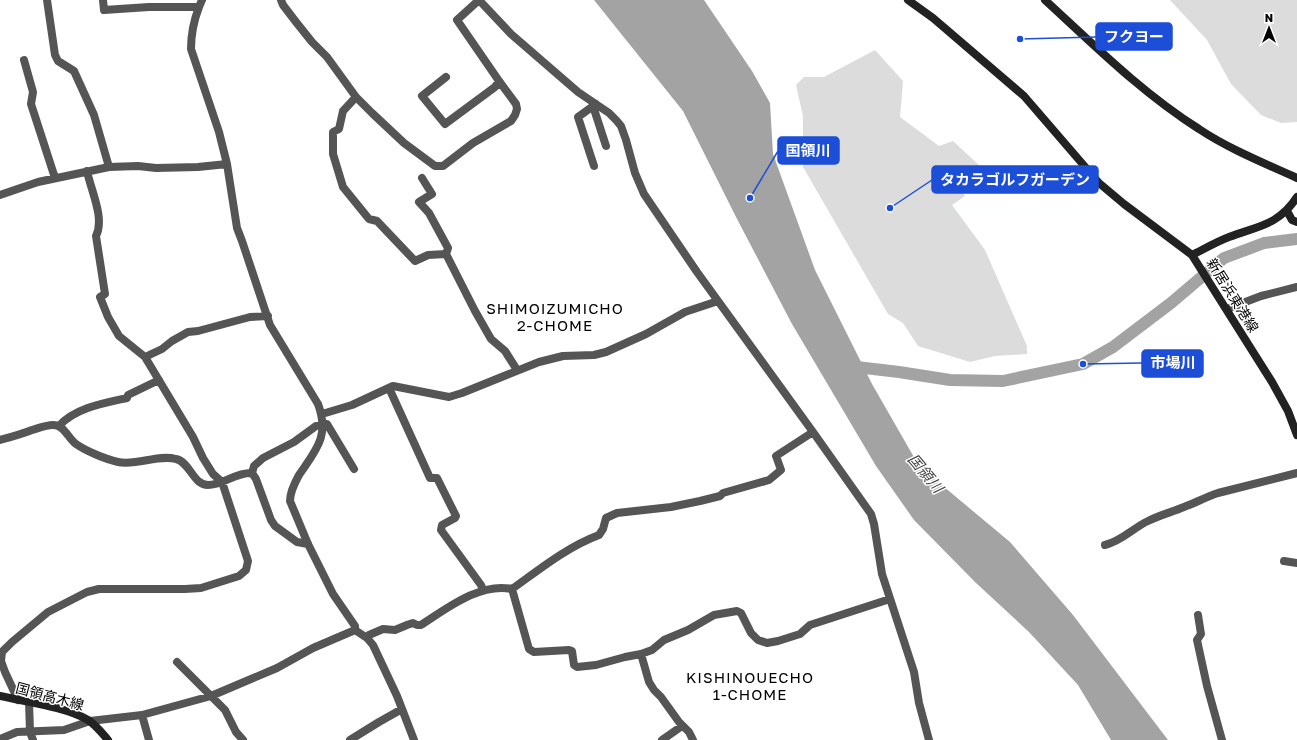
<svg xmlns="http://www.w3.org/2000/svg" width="1297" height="740" viewBox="0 0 1297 740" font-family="'Golos Text','Noto Sans JP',sans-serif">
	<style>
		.green { fill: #dcdcdc }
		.water { fill: #a3a3a3 }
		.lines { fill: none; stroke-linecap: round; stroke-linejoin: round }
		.river { stroke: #a3a3a3; stroke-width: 12 }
		.street { stroke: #555; stroke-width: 8 }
		.secondary { stroke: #222; stroke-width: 8 }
		.labels { text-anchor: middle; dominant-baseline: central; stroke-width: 3; stroke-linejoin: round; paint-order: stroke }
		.street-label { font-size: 14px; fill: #000; stroke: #fff }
		.neighbourhood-label { font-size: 15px; letter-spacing: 1px; fill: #000; stroke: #fff }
		.water-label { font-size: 15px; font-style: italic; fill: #444; stroke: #fff }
		.leader { fill: none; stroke: #1d4ed8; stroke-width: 1.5 }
		.callout-dot { fill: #1d4ed8; stroke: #fff; stroke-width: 1.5 }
		.callout { fill: #1d4ed8; stroke: #1d4ed8; stroke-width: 1.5 }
		.callout-label { font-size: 15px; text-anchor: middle; font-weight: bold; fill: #fff }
	</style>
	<rect width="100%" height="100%" fill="#fff"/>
	<path class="green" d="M 1170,0 L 1297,0 L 1297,122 L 1281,123 L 1261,115 L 1231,84 L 1207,40 Z
		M 875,50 L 903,81 L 900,117 L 939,146 L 953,141 L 980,166 L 957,186 L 965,196 L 952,205 L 985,250 L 1027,346 L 1027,354 L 995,356 L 970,362 L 918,346 L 903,323 L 888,314 L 803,167 L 803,116 L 796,85 L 804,77 L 824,77 Z"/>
	<path class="water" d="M 594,0 L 704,0 L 752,71 L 770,103 L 773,154 L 815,270 L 872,384 L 919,466 L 1010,542 L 1073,615 L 1168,740 L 1111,740 L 1078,685 L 1029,632 L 975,582 L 914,520 L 876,466 L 792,324 L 736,217 L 683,111 Z"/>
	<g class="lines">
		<path class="river" d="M 848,366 L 899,372 L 950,380 L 1003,381 L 1083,364 L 1113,347 L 1171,303 L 1224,258 L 1264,243 L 1297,239"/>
		<path class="street" d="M 47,0 L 55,55 L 58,61 L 74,71 L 94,115 L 109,167
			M 103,0 L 104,10 L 149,7 L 199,7 L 202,0
			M 281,0 L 283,5 L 296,22 L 312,42 L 327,57 L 356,97 L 372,113 L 404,143 L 435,166 L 443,166 L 473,143 L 511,121 L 515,115 L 517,109 L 516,104 L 499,81 L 457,20 L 479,0
			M 479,0 L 511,34 L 578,92 L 609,113 L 616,120 L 621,126 L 626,140 L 635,173 L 644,194 L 697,272 L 813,432 L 871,514 L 874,524 L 882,574 L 914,672 L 919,703 L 929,740
			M 199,7 C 194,20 191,34 191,49 L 219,132 L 227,164 L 237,228 L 242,241 L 270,325 L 318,404 C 330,436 316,450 299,475 C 294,484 290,492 290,501 L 308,544 L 333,594 L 355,626 L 355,630 L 367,638 L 373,645 L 397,696 L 414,740
			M 24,60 L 33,92 L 31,104 L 55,178
			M 446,77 L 422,96 L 445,124 L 495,87 L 499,81
			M 356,97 L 343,111 L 339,129 L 333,132 L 333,154 L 343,187 L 369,219 L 377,221 L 415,261 L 428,255 L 446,254 L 475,311 L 491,339 L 505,351 L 517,370
			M 593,106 L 606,146
			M 594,166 L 578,117 L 596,104
			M 422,178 L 432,194 L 419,202 L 429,213 L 448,248 L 446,254
			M 0,195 L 38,182 L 109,167 L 138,166 L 156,168 L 198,167 L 227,164
			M 1227,309 L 1261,296 L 1297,287
			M 145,357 L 162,349 L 172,341 L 188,332 L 198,331 L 250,317 L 268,316
			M 389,388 L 430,478 L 437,478 L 456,516 L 455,518 L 442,525 L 441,530 L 481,585 L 483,590
			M 322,414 L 352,405 L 393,386 L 449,397 L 462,393 L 539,362 L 563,356 L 594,355 L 606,352 L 646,334 L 685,312 L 718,301
			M 59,426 C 75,408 104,403 127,398 L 128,395 L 159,380
			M 0,440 C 11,437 22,434 32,430 C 39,428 46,425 53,425 C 64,425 68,438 76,444 C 86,451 105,459 118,462 C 137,466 158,454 176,459 C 190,462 193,485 208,485 C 223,485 236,472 252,473 L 254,466 L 263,458 L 294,442 L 316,426 L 322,424 L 327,424 L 354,469
			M 252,473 L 256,479 L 271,520 L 275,526 L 297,542 L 308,544
			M 1105,545 C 1122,541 1133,528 1148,521 C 1160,515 1172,512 1184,507 C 1195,503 1206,497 1218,493 L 1297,473
			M 1284,561 L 1297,563
			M 512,589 L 529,649 L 534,652 L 569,650 L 572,651 L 574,665 L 577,667 L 596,665 L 625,657 L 641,654 L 652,650 L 664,640 L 688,630 L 714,615 L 737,611 L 741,613 L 751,633 L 758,640 L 767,643 L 778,641 L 800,634 L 810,625 L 890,599
			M 1198,615 L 1201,634 L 1197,640 L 1207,686 L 1222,740
			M 367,638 L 369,635 L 383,629 L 395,630 L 407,625 L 413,623 L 417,625 L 421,625 C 446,609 480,582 512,589 C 540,569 567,547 599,535 L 603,529 L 606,518 L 617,513 L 671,507 L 700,501 L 720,496 L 723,493 L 769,480 L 781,470 L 776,456 L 813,432
			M 641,654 L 649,682 L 654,690 L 661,697 L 679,722 L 689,732 L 693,740
			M 177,662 L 225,710 L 236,732 L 243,740
			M 18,700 L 5,672 L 1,661 L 2,652 L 12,642 L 48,612 L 87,592 L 99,589 L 185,589 L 201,588 L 239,576 L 246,570 L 248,561 L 222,482 L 213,474 L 203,458 L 193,437 L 145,357 L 119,336 L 108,317 L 100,297 L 105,294 L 96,236 C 105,218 91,191 87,171
			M 29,702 L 30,732 L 33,740
			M 142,715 L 149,740
			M 0,739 L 17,732 L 64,730 L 90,721 L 142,715 L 211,696 L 277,668 L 313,648 L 355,630
			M 350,740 L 379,722 L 402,709
			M 662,740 L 682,726"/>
		<path class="secondary" d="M 908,0 L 933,18 L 1024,96 L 1099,183 L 1124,204 L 1192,255 L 1272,382 L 1288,411 L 1297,435
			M 1045,0 C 1094,45 1142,93 1199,129 C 1229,149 1264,163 1297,178
			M 1287,211 L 1292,220 L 1297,222
			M 1192,255 C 1204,249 1216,242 1229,237 C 1258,226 1279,225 1297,197
			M 0,696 C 26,702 66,707 88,720 C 96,725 102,733 108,740"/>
	</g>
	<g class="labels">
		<g class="street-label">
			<text transform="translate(1233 295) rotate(58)">新居浜東港線</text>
			<text transform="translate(50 696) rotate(15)">国領高木線</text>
		</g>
		<g class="neighbourhood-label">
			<text x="555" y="308">SHIMOIZUMICHO<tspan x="555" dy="17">2-CHOME</tspan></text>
			<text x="750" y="677">KISHINOUECHO<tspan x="750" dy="17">1-CHOME</tspan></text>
		</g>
		<g class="water-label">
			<text transform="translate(926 473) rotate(50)">国領川</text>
		</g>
	</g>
	<path class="leader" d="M1020 39L1096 37M750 198L778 151M890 208L932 180M1083 364L1142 363"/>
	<g class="callout-dot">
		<circle cx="1020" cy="39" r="4"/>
		<circle cx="750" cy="198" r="4"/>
		<circle cx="890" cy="208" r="4"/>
		<circle cx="1083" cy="364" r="4"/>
	</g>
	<g class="callout">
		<rect x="1096" y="23" width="76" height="27" rx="4"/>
		<rect x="778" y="137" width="61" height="27" rx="4"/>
		<rect x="932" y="166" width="166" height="27" rx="4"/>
		<rect x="1142" y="350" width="61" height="27" rx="4"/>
	</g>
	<g class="callout-label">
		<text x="1134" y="42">フクヨー</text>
		<text x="808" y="156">国領川</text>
		<text x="1015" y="185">タカラゴルフガーデン</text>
		<text x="1173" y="368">市場川</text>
	</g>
	<g transform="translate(1269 28)" stroke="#ffffff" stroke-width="3" paint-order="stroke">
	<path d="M0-3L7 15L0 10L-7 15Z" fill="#000000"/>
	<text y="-6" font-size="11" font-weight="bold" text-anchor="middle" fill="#000000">N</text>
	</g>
</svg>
